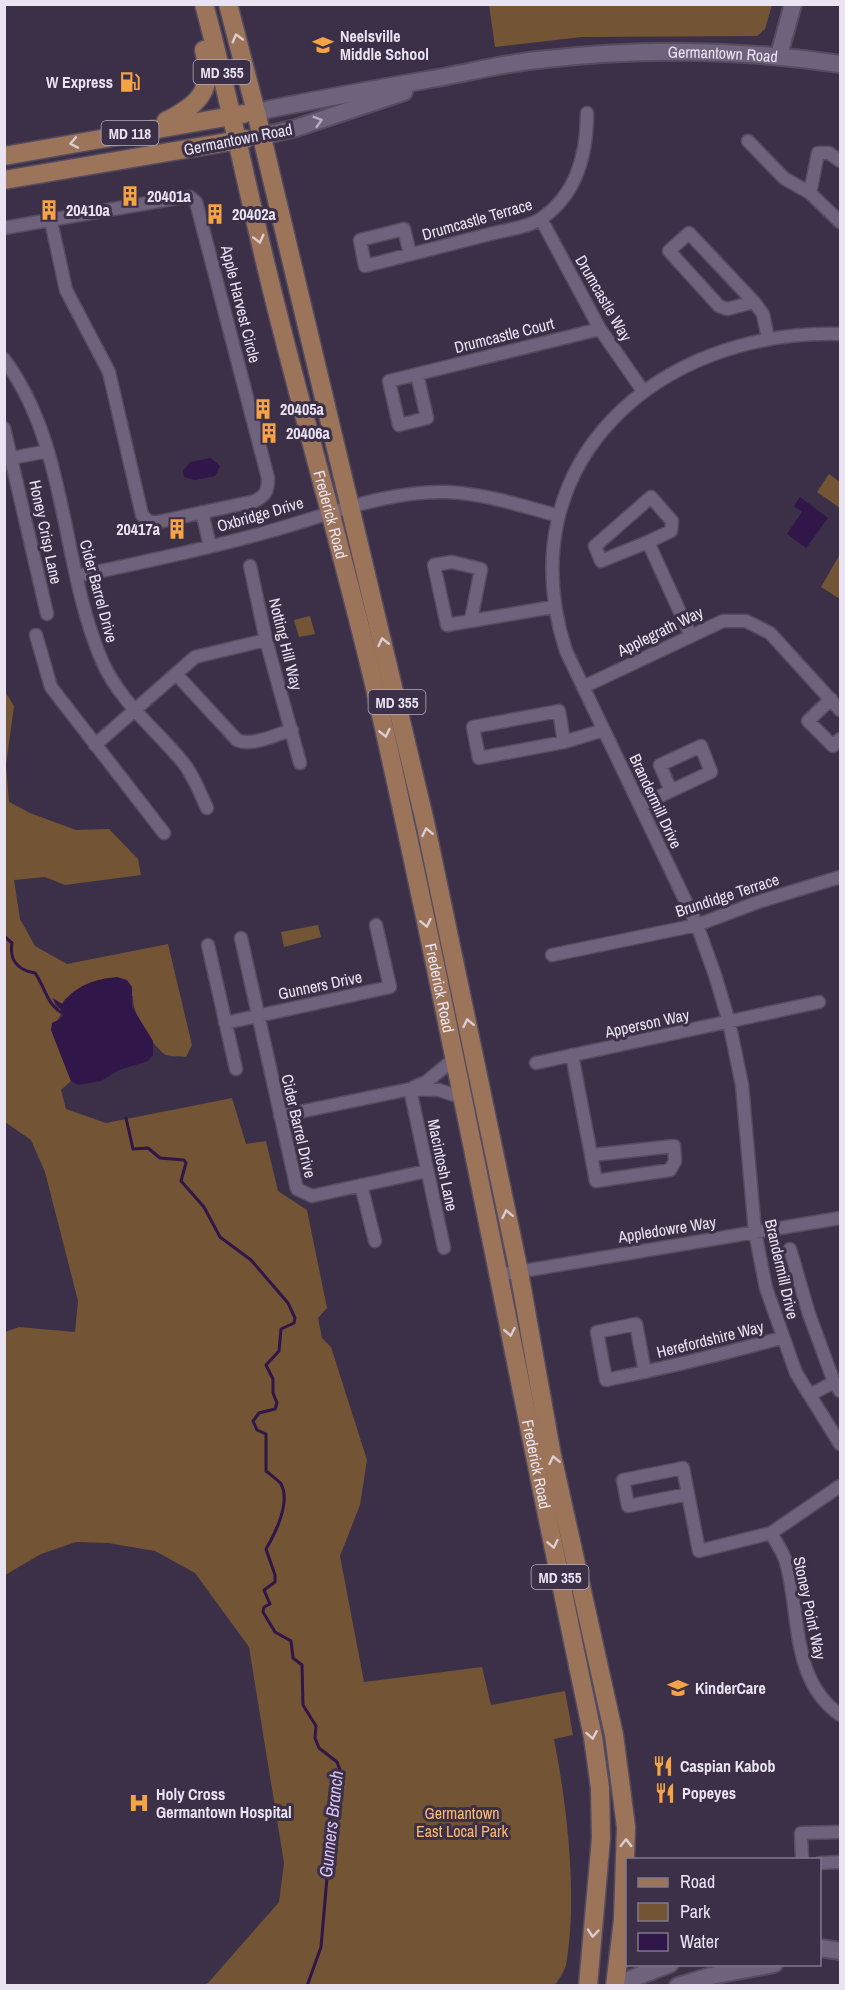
<svg xmlns="http://www.w3.org/2000/svg" width="845" height="1990" viewBox="0 0 845 1990" font-family="'Archivo Narrow',sans-serif">
	<style>
		.green { fill: #735435 }
		.water { fill: #311649 }
		.lines { fill: none; stroke-linecap: round; stroke-linejoin: round }
		.stream { stroke: #311649; stroke-width: 3 }
		.street-casing { stroke: #564c60; stroke-width: 15 }
		.secondary-casing { stroke: #564c60; stroke-width: 20 }
		.primary-casing { stroke: #564c60; stroke-width: 21 }
		.street { stroke: #6e627c; stroke-width: 12 }
		.secondary { stroke: #6e627c; stroke-width: 16 }
		.primary { stroke: #9c7459; stroke-width: 18 }
		.oneway { stroke: #dacdd3 }
		.oneway2 { stroke: #b8afc3 }
		.labels { text-anchor: middle; dominant-baseline: central; stroke-width: 6; stroke-linejoin: round; paint-order: stroke }
		.shield { fill: #3b3047; stroke: #b5adbf; stroke-width: 1.5 }
		.shield-label { font-size: 15px; font-weight: bold; fill: #e9e3f2 }
		.poi-label { font-size: 16px; font-weight: bold; fill: #e9e3f2; stroke: #3b3047; text-anchor: start }
		.street-label { font-size: 16px; fill: #e9e3f2; stroke: #3b3047 }
		.park-label { font-size: 16px; fill: #ffb96e; stroke: #3b3047 }
		.water-label { font-size: 18px; font-style: italic; fill: #d9c2f5; stroke: #3b3047 }
	</style>
	<rect width="100%" height="100%" fill="#3b3047"/>
	<path class="green" d="M 489,5 L 489,4 L 772,5 L 765,29 L 757,36 L 582,37 L 495,47 Z
		M 829,474 L 840,482 L 840,508 L 817,492 Z
		M 840,554 L 840,599 L 821,587 Z
		M 310,616 L 315,634 L 299,637 L 294,620 Z
		M 4,690 L 14,706 L 6,765 L 9,802 L 30,813 L 76,830 L 109,829 L 138,859 L 141,875 L 65,885 L 45,877 L 14,880 L 20,919 L 35,946 L 67,964 L 168,944 L 192,1045 L 186,1057 C 181,1056 171,1057 166,1055 C 152,1046 131,1012 133,996 L 66,998 L 62,1004 L 53,998 L 56,1007 L 64,1010 L 51,1030 L 71,1081 L 61,1090 L 66,1109 L 106,1123 L 232,1098 L 246,1144 L 266,1141 L 278,1191 L 307,1210 L 327,1308 L 318,1318 L 322,1338 L 331,1347 L 367,1460 L 360,1505 L 340,1556 L 364,1682 L 482,1667 L 491,1705 L 565,1691 L 573,1735 L 554,1739 C 567,1806 578,1897 566,1965 C 564,1972 559,1979 555,1985 L 202,1985 L 208,1983 L 279,1902 L 284,1863 L 249,1647 L 195,1573 L 155,1551 L 108,1543 L 76,1542 L 41,1554 L 5,1575 L 5,1332 L 19,1327 L 75,1332 L 78,1301 L 45,1172 L 31,1140 L 5,1122 Z
		M 318,925 L 321,937 L 284,947 L 281,932 Z"/>
	<path class="water" d="M 211,458 L 220,466 L 215,476 L 195,480 L 184,477 L 183,471 L 190,462 Z
		M 800,497 L 828,518 L 806,548 L 787,534 L 802,512 L 794,506 Z
		M 117,977 L 127,980 L 132,987 L 132,1007 L 153,1041 L 153,1055 L 148,1061 L 119,1070 L 101,1081 L 78,1085 L 71,1081 L 51,1030 L 52,1023 L 60,1019 L 64,1014 L 52,998 L 62,1004 C 76,985 95,979 117,977 Z"/>
	<g class="lines">
		<path class="stream" d="M 4,936 L 12,943 C 9,960 18,970 35,973 C 46,988 46,1006 66,1015
			M 126,1118 L 133,1149 L 148,1148 L 160,1158 L 184,1160 L 186,1163 L 181,1181 L 204,1207 L 220,1237 L 251,1260 L 288,1303 L 295,1318 L 294,1323 L 281,1329 L 279,1351 L 266,1365 L 273,1379 L 273,1393 L 277,1403 L 275,1409 L 259,1413 L 253,1421 L 257,1430 L 266,1434 L 266,1471 C 271,1475 278,1480 281,1484 C 291,1502 275,1534 266,1549 L 275,1575 L 275,1582 L 264,1590 L 270,1604 L 264,1607 L 263,1612 L 275,1632 L 291,1641 L 293,1658 L 302,1665 L 303,1705 L 316,1726 L 315,1738 L 319,1748 L 337,1762 L 340,1770 L 330,1806 L 330,1843 L 321,1947 L 307,1986"/>
		<g class="street-casing">
			<path id="street" d="M 748,141 L 784,178 L 810,193 L 840,222
				M 810,193 L 818,153 L 829,153 L 840,161
				M 541,219 L 600,329 L 643,391
				M 4,228 L 177,198 L 190,197 L 196,202 L 268,478 C 268,491 266,495 255,501 L 158,522 L 149,522 L 142,515 L 109,372 L 66,290 L 51,221
				M 410,254 L 404,229 L 360,240 L 365,266 C 408,255 451,244 494,233 C 509,229 530,227 542,218 C 577,194 587,153 587,113
				M 754,302 L 727,309 L 719,306 L 669,251 L 689,233 L 754,302 L 763,314 L 768,338
				M 840,334 C 659,329 505,462 566,651 L 697,925 L 715,975 L 729,1022 L 742,1085 L 755,1232 L 766,1288 L 796,1373 L 840,1444
				M 4,359 C 69,447 60,563 102,661 C 119,700 154,728 181,760 C 193,774 199,791 207,808
				M 417,374 L 427,418 L 399,425 L 389,381 L 600,329
				M 4,428 L 47,614
				M 12,458 L 48,451
				M 202,512 L 210,546
				M 648,542 L 671,531 L 672,521 L 651,497 L 595,546 L 601,561 L 648,542 L 690,634
				M 250,566 L 266,640 L 300,763
				M 77,576 C 139,563 202,550 263,533 C 324,517 384,490 448,492 C 486,494 523,506 559,516
				M 471,620 L 481,569 L 452,562 L 434,565 L 447,625 L 553,607
				M 36,635 L 51,687 L 164,833
				M 176,674 L 237,740 C 252,747 277,734 292,730
				M 583,687 L 723,621 L 746,621 L 770,633 L 840,710
				M 831,699 L 808,721 L 833,746 L 840,739
				M 564,742 L 559,711 L 473,727 L 479,758 L 564,742 L 604,730
				M 95,745 L 195,657 L 266,640
				M 641,805 L 711,772 L 701,746 L 660,765 L 671,791
				M 241,938 L 297,1189 L 312,1196 L 427,1171
				M 208,945 L 236,1069
				M 552,955 L 697,925 L 761,901 L 840,877
				M 225,1023 L 390,987 L 376,925
				M 572,1055 L 596,1181 L 670,1170 L 675,1161 L 674,1146 L 592,1155
				M 536,1063 L 819,1002
				M 414,1087 L 426,1082 L 454,1059
				M 410,1089 L 444,1248
				M 280,1116 L 410,1089 L 439,1090 L 463,1098
				M 361,1185 L 375,1241
				M 790,1249 L 809,1314 L 834,1382 L 840,1391
				M 499,1275 L 840,1218
				M 645,1372 L 636,1324 L 597,1332 L 606,1380 C 665,1368 723,1354 781,1338
				M 810,1395 L 834,1382
				M 688,1494 L 628,1506 L 623,1480 L 683,1468 L 699,1551 L 771,1533 L 840,1486
				M 771,1533 C 776,1542 783,1552 786,1562 C 801,1616 790,1679 840,1715
				M 802,1860 L 801,1833 L 840,1832
				M 820,1863 L 840,1862"/>
		</g>
		<g class="secondary-casing">
			<g id="secondary">
				<path d="M 779,55 L 793,4"/>
				<path id="s1" d="M 256,112 C 313,100 369,90 426,80 C 463,74 500,64 537,60 C 638,48 740,49 840,64"/>
				<path d="M 262,136 L 296,128 L 404,92"/>
				<path d="M 820,1948 L 840,1951"/>
				<path d="M 615,1985 L 670,1964"/>
				<path d="M 678,1986 L 711,1976 L 774,1964"/>
			</g>
		</g>
		<g class="primary-casing">
			<g id="primary">
				<path id="s2" d="M 204,4 C 229,96 247,190 270,282 C 303,418 343,552 375,688 C 454,1036 519,1388 593,1737 L 600,1788 L 601,1838 L 588,1986"/>
				<path d="M 228,4 L 256,112 L 425,822 L 519,1272 L 552,1456 L 614,1735 L 626,1827 L 623,1920 L 615,1986"/>
				<path d="M 166,121 C 200,104 214,90 204,50"/>
				<path d="M 4,156 L 243,114"/>
				<path d="M 4,180 L 245,139"/>
			</g>
		</g>
		<use href="#street" class="street"/>
		<use href="#secondary" class="secondary"/>
		<use href="#primary" class="primary"/>
	</g>
	<defs><path id="oneway-chevron" d="M-2-3.5L2.5 0L-2 3.5" fill="none" stroke-width="1.6" stroke-linecap="round" stroke-linejoin="round" transform="scale(1.5)"/></defs>
	<g class="oneway">
		<use href="#oneway-chevron" transform="translate(237 38) rotate(-105)"/>
		<use href="#oneway-chevron" transform="translate(74 143) rotate(169)"/>
		<use href="#oneway-chevron" transform="translate(259 239) rotate(76)"/>
		<use href="#oneway-chevron" transform="translate(383 642) rotate(-103)"/>
		<use href="#oneway-chevron" transform="translate(385 733) rotate(77)"/>
		<use href="#oneway-chevron" transform="translate(427 832) rotate(-102)"/>
		<use href="#oneway-chevron" transform="translate(426 923) rotate(78)"/>
		<use href="#oneway-chevron" transform="translate(468 1023) rotate(-102)"/>
		<use href="#oneway-chevron" transform="translate(507 1214) rotate(-102)"/>
		<use href="#oneway-chevron" transform="translate(510 1332) rotate(79)"/>
		<use href="#oneway-chevron" transform="translate(554 1460) rotate(-102)"/>
		<use href="#oneway-chevron" transform="translate(553 1544) rotate(78)"/>
		<use href="#oneway-chevron" transform="translate(592 1735) rotate(80)"/>
		<use href="#oneway-chevron" transform="translate(626 1843) rotate(-89)"/>
		<use href="#oneway-chevron" transform="translate(593 1933) rotate(95)"/>
	</g>
	<use class="oneway2" href="#oneway-chevron" transform="translate(318 121) rotate(-17)"/>
	<defs>
		<g id="school-bare" transform="scale(1.62)"><path d="M0-5L7-2L0 1L-7-2ZM-4 1L0 2.5L4 1V4Q0 6-4 4Z" fill="#f5a345" stroke="#3b3047" stroke-width="2.5" paint-order="stroke"/></g>
		<g id="fuel-bare" transform="scale(1.62)"><path d="M-5.5-6h7V0h2V4h1.3V-2.5L3-4.5l.8-.8L6-3V5H2.5V1h-1V6h-7ZM-4.2-4.7v3.2H.2V-4.7Z" fill="#f5a345" stroke="#3b3047" stroke-width="2.5" paint-order="stroke"/></g>
		<g id="building-bare" transform="scale(1.62)"><path d="M-4-6H4V6H1V3H-1V6H-4ZM-2.5-4.3h1.7v1.8h-1.7ZM.8-4.3h1.7v1.8H.8ZM-2.5-1h1.7V.8h-1.7ZM.8-1h1.7V.8H.8Z" fill="#f5a345" stroke="#3b3047" stroke-width="2.5" paint-order="stroke"/></g>
		<g id="restaurant-bare" transform="scale(1.62)"><path d="M-5-6h1v4h1v-4h1v4h1v-4h1v5L-1.5 .5V6h-2V.5L-5-1ZM5-6V6H3V1.5H1.5Q1.5-4 5-6Z" fill="#f5a345" stroke="#3b3047" stroke-width="2.5" paint-order="stroke"/></g>
		<g id="hospital-bare" transform="scale(1.62)"><path d="M-5-5h3v3.5h4V-5h3V5h-3V1.5h-4V5h-3Z" fill="#f5a345" stroke="#3b3047" stroke-width="2.5" paint-order="stroke"/></g>
	</defs>
	<g fill-rule="evenodd">
		<use href="#school-bare" x="323" y="45"/>
		<use href="#fuel-bare" x="130" y="82"/>
		<use href="#building-bare" x="130" y="196"/>
		<use href="#building-bare" x="49" y="210"/>
		<use href="#building-bare" x="215" y="214"/>
		<use href="#building-bare" x="263" y="409"/>
		<use href="#building-bare" x="269" y="433"/>
		<use href="#building-bare" x="177" y="529"/>
		<use href="#school-bare" x="678" y="1688"/>
		<use href="#restaurant-bare" x="663" y="1766"/>
		<use href="#restaurant-bare" x="665" y="1793"/>
		<use href="#hospital-bare" x="139" y="1803"/>
	</g>
	<g class="labels">
		<g class="shield">
			<rect x="193.5" y="60" width="57" height="24" rx="4.5"/>
			<rect x="101.5" y="121" width="57" height="24" rx="4.5"/>
			<rect x="368.5" y="690" width="57" height="24" rx="4.5"/>
			<rect x="531.5" y="1565" width="57" height="24" rx="4.5"/>
		</g>
		<g class="shield-label">
			<text x="222" y="72">MD 355</text>
			<text x="130" y="133">MD 118</text>
			<text x="397" y="702">MD 355</text>
			<text x="560" y="1577">MD 355</text>
		</g>
		<g class="poi-label">
			<text x="340" y="36">Neelsville<tspan x="340" dy="18">Middle School</tspan></text>
			<text x="113" y="82" text-anchor="end">W Express</text>
			<text x="147" y="196">20401a</text>
			<text x="66" y="210">20410a</text>
			<text x="232" y="214">20402a</text>
			<text x="280" y="409">20405a</text>
			<text x="286" y="433">20406a</text>
			<text x="160" y="529" text-anchor="end">20417a</text>
			<text x="695" y="1688">KinderCare</text>
			<text x="680" y="1766">Caspian Kabob</text>
			<text x="682" y="1793">Popeyes</text>
			<text x="156" y="1794">Holy Cross<tspan x="156" dy="18">Germantown Hospital</tspan></text>
		</g>
		<g class="street-label">
			<text stroke="none"><textPath href="#s1" startOffset="472">Germantown Road</textPath></text>
			<text transform="translate(238 139) rotate(-11)">Germantown Road</text>
			<text transform="translate(477 219) rotate(-16)">Drumcastle Terrace</text>
			<text transform="translate(604 298) rotate(60)">Drumcastle Way</text>
			<text transform="translate(241 304) rotate(76)">Apple Harvest Circle</text>
			<text transform="translate(504 335) rotate(-14)">Drumcastle Court</text>
			<text transform="translate(260 514) rotate(-16)">Oxbridge Drive</text>
			<text stroke="none"><textPath href="#s2" startOffset="526">Frederick Road</textPath></text>
			<text transform="translate(46 532) rotate(78)">Honey Crisp Lane</text>
			<text transform="translate(99 591) rotate(75)">Cider Barrel Drive</text>
			<text transform="translate(660 631) rotate(-26)">Applegrath Way</text>
			<text transform="translate(286 644) rotate(76)">Notting Hill Way</text>
			<text transform="translate(656 801) rotate(65)">Brandermill Drive</text>
			<text transform="translate(727 895) rotate(-18)">Brundidge Terrace</text>
			<text transform="translate(320 985) rotate(-12)">Gunners Drive</text>
			<text stroke="none"><textPath href="#s2" startOffset="1012">Frederick Road</textPath></text>
			<text transform="translate(647 1023) rotate(-12)">Apperson Way</text>
			<text transform="translate(299 1126) rotate(77)">Cider Barrel Drive</text>
			<text transform="translate(443 1165) rotate(78)">Macintosh Lane</text>
			<text transform="translate(667 1229) rotate(-9)">Appledowre Way</text>
			<text transform="translate(782 1269) rotate(77)">Brandermill Drive</text>
			<text transform="translate(710 1339) rotate(-14)">Herefordshire Way</text>
			<text stroke="none"><textPath href="#s2" startOffset="1498">Frederick Road</textPath></text>
			<text transform="translate(810 1608) rotate(78)">Stoney Point Way</text>
		</g>
		<g class="park-label">
			<text x="462" y="1813">Germantown<tspan x="462" dy="18">East Local Park</tspan></text>
		</g>
		<g class="water-label">
			<text transform="translate(331 1824) rotate(-84)">Gunners Branch</text>
		</g>
	</g>
	<rect width="845" height="1990" fill="none" stroke="#e9e3f2" stroke-width="12"/>
	<rect x="626" y="1858" width="195" height="108" fill="#3b3047" stroke="#81788b" stroke-width="1.5"/>
	<rect x="638" y="1878" width="30" height="9" fill="#9c7459" stroke="#81788b" stroke-width="1.5"/>
	<text x="680" y="1888" font-size="18" fill="#e9e3f2">Road</text>
	<rect x="638" y="1903" width="30" height="18" fill="#735435" stroke="#81788b" stroke-width="1.5"/>
	<text x="680" y="1918" font-size="18" fill="#e9e3f2">Park</text>
	<rect x="638" y="1933" width="30" height="18" fill="#311649" stroke="#81788b" stroke-width="1.5"/>
	<text x="680" y="1948" font-size="18" fill="#e9e3f2">Water</text>
</svg>
